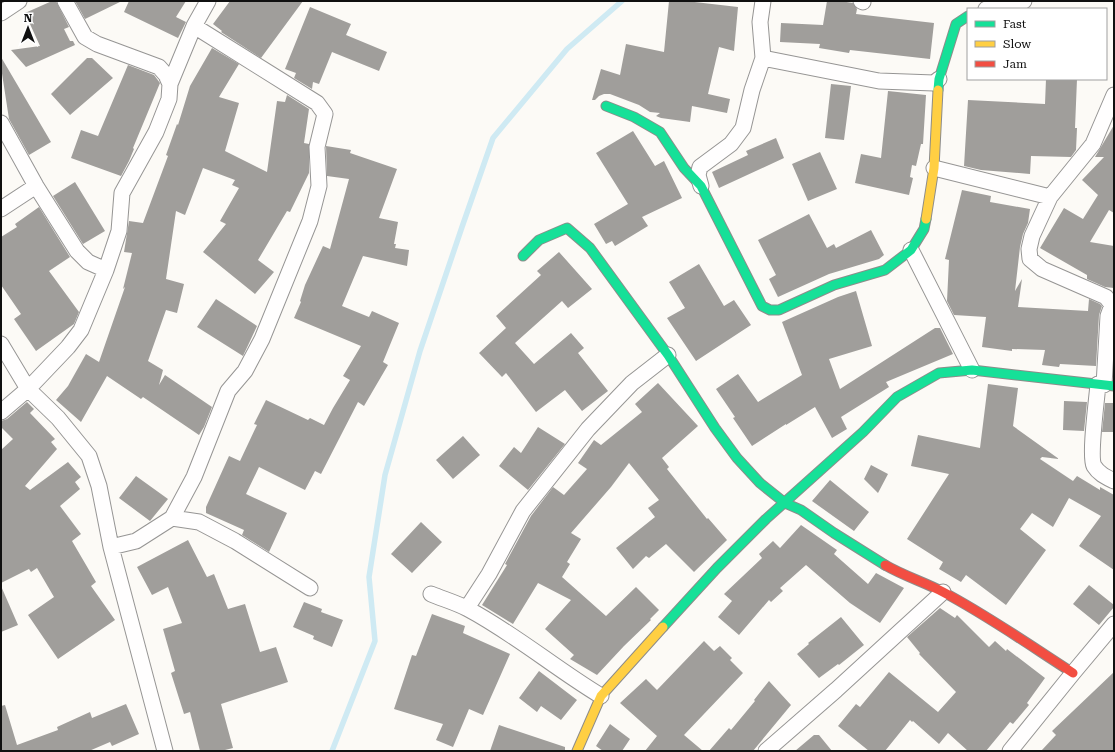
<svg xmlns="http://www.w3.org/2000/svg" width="1115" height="752" viewBox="0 0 1115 752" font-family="'Roboto Serif',serif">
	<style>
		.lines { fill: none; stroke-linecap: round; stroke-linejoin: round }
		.stream { stroke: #cfeaf3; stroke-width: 5.5 }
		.building { fill: #a09e9b }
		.street-casing { stroke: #969594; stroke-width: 17 }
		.fast-casing { stroke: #8d8c8a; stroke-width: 11 }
		.slow-casing { stroke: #8d8c8a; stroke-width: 11 }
		.jam-casing { stroke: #8d8c8a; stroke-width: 11 }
		.street { stroke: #fffefe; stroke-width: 15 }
		.fast { stroke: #16e098; stroke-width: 9 }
		.slow { stroke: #ffcf43; stroke-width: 9 }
		.jam { stroke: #f24e42; stroke-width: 9 }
	</style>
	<rect width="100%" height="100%" fill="#fcfaf6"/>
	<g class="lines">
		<path class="stream" d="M 332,751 L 375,641 L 369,577 L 385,475 L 420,351 L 462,227 L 493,138 L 567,49 L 622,1"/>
	</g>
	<path class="building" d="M 52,1 L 56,1 L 69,27 L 64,29 L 70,41 L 73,41 L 75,45 L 26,67 L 11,50 L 40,46 L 25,13 Z
		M 75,1 L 122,1 L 85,19 Z
		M 129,1 L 186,1 L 176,17 L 186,22 L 178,38 L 124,12 Z
		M 230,1 L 303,1 L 261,58 L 221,32 L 222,31 L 213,24 Z
		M 669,1 L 686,1 L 738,7 L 734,51 L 719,47 L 708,94 L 730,99 L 727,113 L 692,106 L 690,122 L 661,118 L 656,116 L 660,113 L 650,112 L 639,105 L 610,94 L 604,94 L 599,96 L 595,100 L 592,100 L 601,69 L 620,75 L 626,44 L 664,52 Z
		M 827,1 L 840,1 L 853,3 L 857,9 L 856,14 L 934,23 L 930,59 L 850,50 L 849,53 L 819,48 L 820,44 L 780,42 L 781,23 L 823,25 Z
		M 310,7 L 351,24 L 346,35 L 387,52 L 379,71 L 332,52 L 319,84 L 313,82 L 312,89 L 294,78 L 296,73 L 285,69 Z
		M 212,48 L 239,64 L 219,97 L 239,103 L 225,151 L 267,172 L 277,101 L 285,102 L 287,95 L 309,109 L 304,143 L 309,144 L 309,173 L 290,212 L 287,211 L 258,260 L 274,272 L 255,294 L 203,252 L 226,224 L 220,221 L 239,188 L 232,185 L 235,180 L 203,168 L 185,215 L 176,211 L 166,279 L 184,284 L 177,313 L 166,310 L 148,361 L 163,370 L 159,385 L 165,375 L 212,407 L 204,427 L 199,435 L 143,397 L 141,399 L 107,376 L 81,422 L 56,400 L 68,386 L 86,354 L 99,362 L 125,287 L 123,289 L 132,253 L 124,252 L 129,221 L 143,223 L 168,156 L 166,155 L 177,124 L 178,125 L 190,86 Z
		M 1,57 L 51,142 L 29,155 L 9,119 L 1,67 Z
		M 87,58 L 92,58 L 113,78 L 70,115 L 51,94 Z
		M 128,65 L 154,75 L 160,83 L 133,148 L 134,149 L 129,161 L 121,176 L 71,158 L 81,130 L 98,136 Z
		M 1046,79 L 1077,79 L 1075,128 L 1077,128 L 1076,150 L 1071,157 L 1031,156 L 1030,174 L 981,170 L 964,166 L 968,100 L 1045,104 Z
		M 831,84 L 851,86 L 844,140 L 825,138 Z
		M 888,91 L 926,95 L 923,144 L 921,144 L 916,166 L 912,165 L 910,177 L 913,178 L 909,195 L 855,183 L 861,154 L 881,158 Z
		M 1114,125 L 1114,213 L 1109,210 L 1090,242 L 1114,246 L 1114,288 L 1105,287 L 1087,279 L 1087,275 L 1040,248 L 1064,208 L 1083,219 L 1098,195 L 1082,180 L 1104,157 L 1095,157 Z
		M 633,131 L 655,166 L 664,161 L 682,198 L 642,217 L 648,226 L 615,246 L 612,241 L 606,244 L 594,224 L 628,204 L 596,153 Z
		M 776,138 L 784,158 L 719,188 L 712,172 L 748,155 L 746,151 Z
		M 326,146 L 351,150 L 350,153 L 397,169 L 379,218 L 398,222 L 394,244 L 396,244 L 395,248 L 409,250 L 407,266 L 363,256 L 342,306 L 369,317 L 372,311 L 399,323 L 383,362 L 388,365 L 364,406 L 358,402 L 321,474 L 315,471 L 305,490 L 259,467 L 246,494 L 287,513 L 269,552 L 242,535 L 244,530 L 206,513 L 206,507 L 229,456 L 240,461 L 257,425 L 254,424 L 266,400 L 308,420 L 310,418 L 324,425 L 333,408 L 350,380 L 343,376 L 361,346 L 294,318 L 301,302 L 300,301 L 305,285 L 323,246 L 330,249 L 349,179 L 327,176 Z
		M 820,152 L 837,189 L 808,201 L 792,164 Z
		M 75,182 L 105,231 L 83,244 L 53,196 Z
		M 962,190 L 991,196 L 990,202 L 1030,209 L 1028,223 L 1023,234 L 1020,247 L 1015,291 L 1022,279 L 1018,307 L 1088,311 L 1089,299 L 1100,304 L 1102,306 L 1099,315 L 1096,366 L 1060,364 L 1059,367 L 1042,365 L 1045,350 L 1012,349 L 1012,351 L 982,347 L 986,317 L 954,315 L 947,301 L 949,260 L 945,259 Z
		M 39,207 L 70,257 L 49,271 L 79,312 L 74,324 L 36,351 L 14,319 L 21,314 L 1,285 L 1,237 L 17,227 L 15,224 Z
		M 809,214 L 827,248 L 834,244 L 836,248 L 871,230 L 884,255 L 879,259 L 829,274 L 778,297 L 769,279 L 776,275 L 758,240 Z
		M 559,252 L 592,289 L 568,308 L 562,301 L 515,343 L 534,364 L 571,333 L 584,348 L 578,353 L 608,391 L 582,411 L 565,390 L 536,412 L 506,373 L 502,377 L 479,353 L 506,328 L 496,316 L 541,275 L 537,271 Z
		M 699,264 L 724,306 L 734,300 L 751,325 L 696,361 L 667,318 L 685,308 L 669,282 Z
		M 856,291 L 872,346 L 829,359 L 840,389 L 935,328 L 940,328 L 953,354 L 886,382 L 889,387 L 841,417 L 847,429 L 832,438 L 815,407 L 786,425 L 786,424 L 752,446 L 733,418 L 735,417 L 716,389 L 738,374 L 758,402 L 802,375 L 782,322 L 838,297 Z
		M 216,299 L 257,326 L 243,356 L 197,327 Z
		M 658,383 L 698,426 L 662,458 L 669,467 L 667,469 L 707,519 L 708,518 L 727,540 L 694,572 L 666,544 L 649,558 L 646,556 L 633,569 L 616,548 L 655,517 L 648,508 L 659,500 L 629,463 L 611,487 L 571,533 L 581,539 L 567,562 L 570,564 L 562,577 L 606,616 L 636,587 L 659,610 L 650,619 L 651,620 L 624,646 L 597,675 L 570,659 L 574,655 L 545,629 L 571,600 L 538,583 L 513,624 L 482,605 L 507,565 L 505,564 L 531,516 L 553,487 L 564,495 L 587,469 L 578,463 L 594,440 L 601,445 L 642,412 L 635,404 Z
		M 988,384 L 1018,388 L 1013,426 L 1059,459 L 1042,457 L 1040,459 L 1073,481 L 1077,476 L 1100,490 L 1100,487 L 1114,495 L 1114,570 L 1079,546 L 1101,516 L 1069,498 L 1053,527 L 1032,513 L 1020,529 L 1046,550 L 1006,605 L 966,575 L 961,582 L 939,569 L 943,562 L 907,539 L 949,474 L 911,466 L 918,435 L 980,448 Z
		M 1064,401 L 1087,402 L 1084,431 L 1063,430 Z
		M 27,402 L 34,409 L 30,413 L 55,439 L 51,442 L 57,449 L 25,486 L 30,490 L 68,462 L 81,477 L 75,482 L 80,489 L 60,506 L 81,534 L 72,541 L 96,582 L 91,586 L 115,620 L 58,659 L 28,615 L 54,597 L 37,568 L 31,572 L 29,569 L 1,583 L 1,450 L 13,439 L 1,427 L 1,421 L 7,419 Z
		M 1105,403 L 1114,403 L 1114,432 L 1102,432 Z
		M 538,427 L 565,444 L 528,490 L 499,466 L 514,447 L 521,453 Z
		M 463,436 L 480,455 L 453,479 L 436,460 Z
		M 871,465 L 888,474 L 878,493 L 864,479 Z
		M 136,476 L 168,499 L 150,521 L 119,498 Z
		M 830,480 L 869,512 L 854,531 L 812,501 Z
		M 421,522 L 442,542 L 412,573 L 391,554 Z
		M 801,525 L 837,550 L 834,554 L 868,584 L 876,573 L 904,588 L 880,623 L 850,603 L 806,565 L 780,588 L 783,591 L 771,602 L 769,600 L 739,635 L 718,617 L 732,601 L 724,594 L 762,558 L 759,554 L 773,541 L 780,548 Z
		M 188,540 L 207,577 L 214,574 L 228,609 L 245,604 L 260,652 L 276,647 L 288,682 L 221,704 L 233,748 L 221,751 L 200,751 L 190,712 L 184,714 L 171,673 L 175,671 L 163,629 L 182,623 L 168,587 L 152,595 L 137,567 Z
		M 1089,585 L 1114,605 L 1114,607 L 1099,625 L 1073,604 Z
		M 1,586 L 18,625 L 1,632 Z
		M 304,602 L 322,609 L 321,612 L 343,620 L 332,647 L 313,639 L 314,636 L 293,627 Z
		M 940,608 L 955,618 L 957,615 L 989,647 L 995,641 L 1006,651 L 1007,649 L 1045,678 L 1027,703 L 1029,705 L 1013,724 L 1010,722 L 986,751 L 968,751 L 948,733 L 939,744 L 913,721 L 912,722 L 910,720 L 885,751 L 869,751 L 838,726 L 856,704 L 860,707 L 889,672 L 938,712 L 956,692 L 919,654 L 920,653 L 907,637 Z
		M 432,614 L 465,626 L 463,633 L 510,654 L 483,715 L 469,709 L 453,747 L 436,740 L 443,724 L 394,709 L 412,655 L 416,656 Z
		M 841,617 L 864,645 L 839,665 L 838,664 L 819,678 L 797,654 L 809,644 L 808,643 Z
		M 704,641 L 714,651 L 720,646 L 732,658 L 730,660 L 743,673 L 684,735 L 703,751 L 645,751 L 657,736 L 620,703 L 646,679 L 657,690 Z
		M 539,671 L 577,700 L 561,720 L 541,706 L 537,712 L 519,698 Z
		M 1114,672 L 1114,751 L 1041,751 L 1056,735 L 1052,731 Z
		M 769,681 L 791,705 L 753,751 L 709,751 L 729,728 L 731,730 L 755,701 L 754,700 Z
		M 126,704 L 139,734 L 112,746 L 110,742 L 89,751 L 1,751 L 1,706 L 5,705 L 17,745 L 58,730 L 57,727 L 90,712 L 92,718 Z
		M 610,724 L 630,739 L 622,751 L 603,751 L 596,746 Z
		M 499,725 L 565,747 L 565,751 L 490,751 Z
		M 814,735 L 819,735 L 832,751 L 795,751 Z"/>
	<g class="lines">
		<g class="street-casing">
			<path id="street" d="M 65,1 L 85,37 L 97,44 L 159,67 L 166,75 L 170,84
				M 861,1 L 863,2
				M 986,9 L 1017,1 L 1024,1
				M 1,13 L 19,1
				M 763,58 L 879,81 L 934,83 L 939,79
				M 1,123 L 36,186 L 77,251 L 88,262 L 106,270
				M 934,168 L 1050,197
				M 701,186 L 698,175 L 700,167 L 731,144 L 743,128 L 752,90 L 763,58 L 760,22 L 763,1
				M 1,209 L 36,186
				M 911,250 L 972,370
				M 1,344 L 28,389 L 58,418 L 89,456 L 99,486 L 111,547 L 165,751
				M 1098,384 C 1097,398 1089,456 1094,466 C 1099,474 1106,477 1114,481
				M 1104,385 L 1108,316 L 1112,305 L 1106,297 L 1042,269 L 1030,259 L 1029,249 L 1032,236 L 1050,197 L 1093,144 L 1114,95
				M 1,412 L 28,389 L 68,347 L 81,330 L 106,270 L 119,231 L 122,193 L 156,132 L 169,99 L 170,84 L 194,26 L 208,1
				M 172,518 L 199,522 L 235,541 L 310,588
				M 111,547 L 136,541 L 172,518 L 194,477 L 228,391 L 245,371 L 262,339 L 310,221 L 319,186 L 317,147 L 325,114 L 317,103 L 194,26
				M 431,594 C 443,599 457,603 468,609 C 515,634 556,669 601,696
				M 467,608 L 489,574 L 523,511 L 588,429 L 632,383 L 668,355
				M 766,751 L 836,690 L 943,592
				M 1010,751 L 1073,673 L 1114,624"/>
		</g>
		<g class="fast-casing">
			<path id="fast" d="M 938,90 L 939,79 L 956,24 L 968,16
				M 606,106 L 634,117 L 660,132 L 684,168 L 701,186 L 762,306 L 770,310 L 779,310 L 834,285 L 885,270 L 911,250 L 924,229 L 926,219
				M 523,256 L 539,240 L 567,228 L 590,248 L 668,355 L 715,428 L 737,458 L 760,483 L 785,503 L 801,510 L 834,533 L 885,565
				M 663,627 L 717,568 L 766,519 L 863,432 L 897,397 L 939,373 L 972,370 L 1114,386"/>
		</g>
		<g class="slow-casing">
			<path id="slow" d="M 926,219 L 934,168 L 938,90
				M 577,751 L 601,696 L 663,627"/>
		</g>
		<g class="jam-casing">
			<path id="jam" d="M 885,565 C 904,576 924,582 943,592 C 987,615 1031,646 1073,673"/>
		</g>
		<use href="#street" class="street"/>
		<use href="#fast" class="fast"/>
		<use href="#slow" class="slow"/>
		<use href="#jam" class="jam"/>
	</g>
	<rect width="1115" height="752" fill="none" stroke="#101010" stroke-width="4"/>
	<rect x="967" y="8" width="140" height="72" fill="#ffffff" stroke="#9f9f9f"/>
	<rect x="975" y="21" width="20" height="6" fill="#16e098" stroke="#9f9f9f"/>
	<text x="1003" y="28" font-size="12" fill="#101010">Fast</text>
	<rect x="975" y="41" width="20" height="6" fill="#ffcf43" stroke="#9f9f9f"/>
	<text x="1003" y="48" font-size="12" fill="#101010">Slow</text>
	<rect x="975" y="61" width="20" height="6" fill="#f24e42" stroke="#9f9f9f"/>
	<text x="1003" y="68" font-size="12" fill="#101010">Jam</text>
	<g transform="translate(28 28)" stroke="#ffffff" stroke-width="3" paint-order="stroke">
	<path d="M0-3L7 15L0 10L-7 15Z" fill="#101010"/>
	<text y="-6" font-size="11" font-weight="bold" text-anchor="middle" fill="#101010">N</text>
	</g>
</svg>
